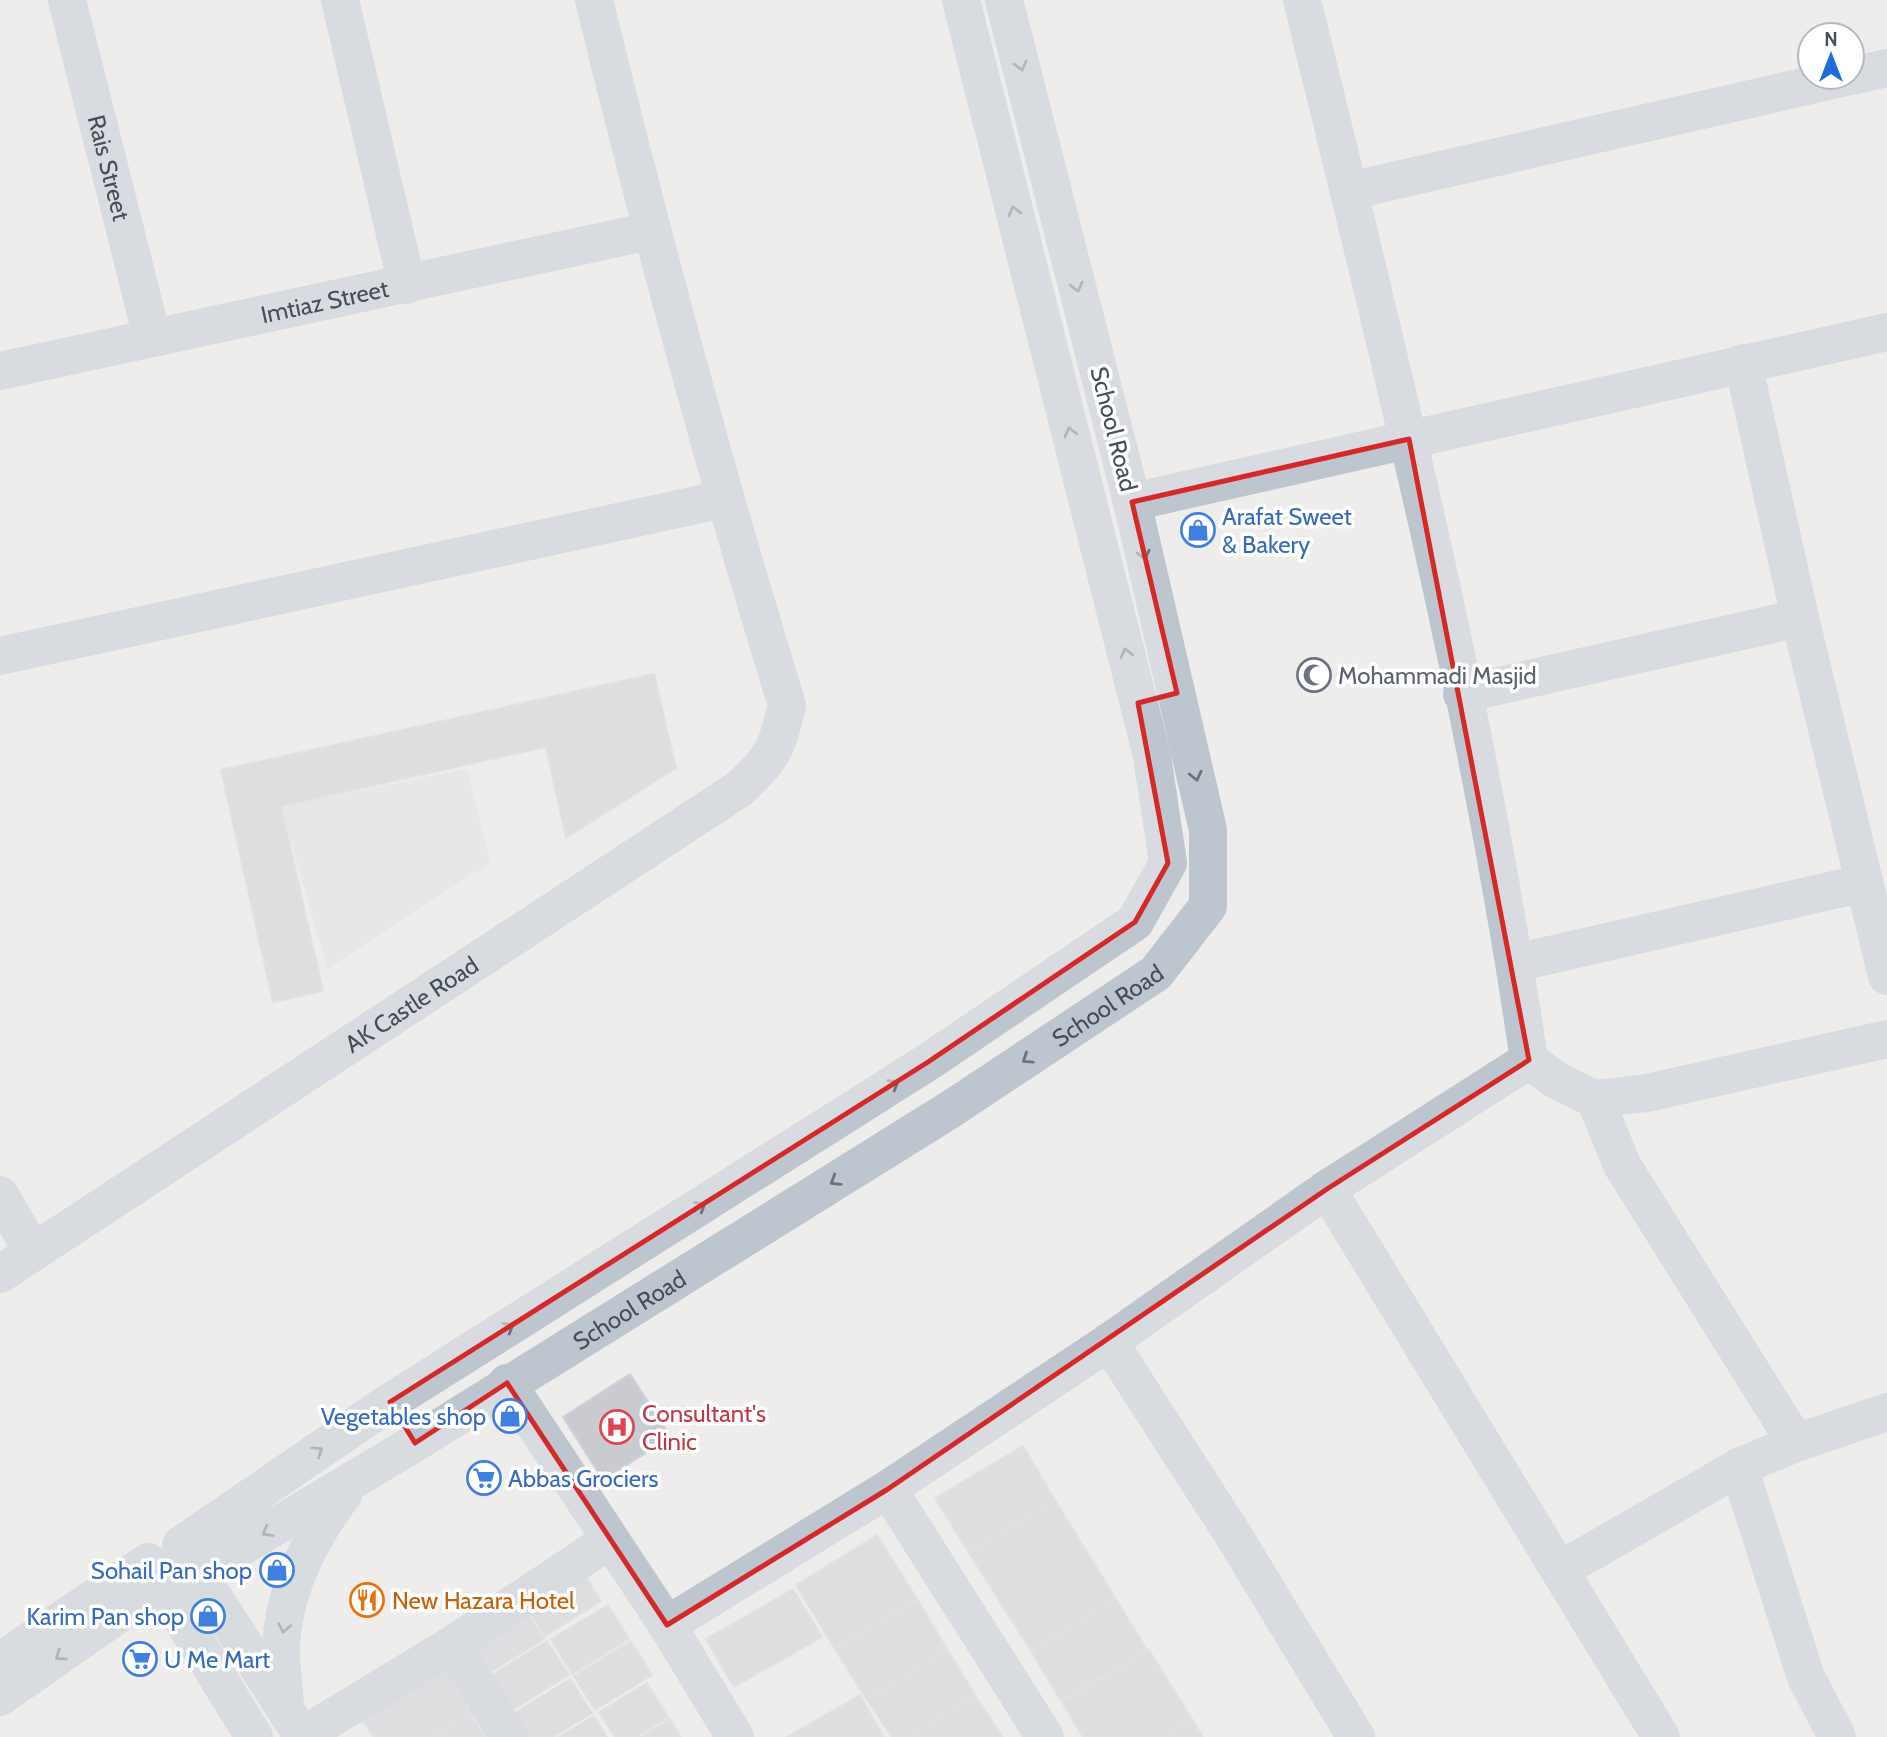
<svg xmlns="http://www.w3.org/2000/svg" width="1887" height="1737" viewBox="0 0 1887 1737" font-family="Cabin,sans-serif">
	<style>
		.education { fill: #e0ddde }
		.building { fill: #c9cbd1; stroke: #d0d2d8; stroke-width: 2 }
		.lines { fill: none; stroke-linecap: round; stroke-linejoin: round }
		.minor { stroke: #bdc6cf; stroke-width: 38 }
		.oneway { stroke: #69737c }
		.marked { fill: none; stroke: #d62828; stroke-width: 5; stroke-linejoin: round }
		.labels { text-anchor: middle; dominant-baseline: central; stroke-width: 7; stroke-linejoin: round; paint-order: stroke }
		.street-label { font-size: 24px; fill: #454f59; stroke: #fff }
		.shop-label { font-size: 24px; fill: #366cbe; stroke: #fff; text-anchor: start }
		.worship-label { font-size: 24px; fill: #5b616d; stroke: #fff; text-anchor: start }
		.health-label { font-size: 24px; fill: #be3a42; stroke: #fff; text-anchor: start }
		.food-label { font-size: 24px; fill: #c56008; stroke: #fff; text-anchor: start }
	</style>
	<rect width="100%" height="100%" fill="#efecec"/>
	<path class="education" d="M 467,769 L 491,862 L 327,969 L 281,806 Z"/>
	<path class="building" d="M 654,674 L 676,768 L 566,838 L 546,747 L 281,806 L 323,991 L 273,1002 L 221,770 Z
		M 630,1374 L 671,1437 L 603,1480 L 563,1417 Z
		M 1023,1446 L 1055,1500 L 969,1553 L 935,1498 Z
		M 1055,1500 L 1116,1599 L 1031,1651 L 969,1553 Z
		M 877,1535 L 917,1599 L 835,1649 L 796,1585 Z
		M 580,1567 L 601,1601 L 545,1636 L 523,1602 Z
		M 793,1589 L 822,1637 L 734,1687 L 706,1639 Z
		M 917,1599 L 947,1649 L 867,1700 L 835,1649 Z
		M 1116,1599 L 1147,1650 L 1061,1701 L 1031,1651 Z
		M 522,1605 L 544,1639 L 487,1674 L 466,1640 Z
		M 608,1605 L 629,1639 L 572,1674 L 551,1639 Z
		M 547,1641 L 569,1675 L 512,1710 L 490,1676 Z
		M 631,1641 L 652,1675 L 595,1710 L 574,1676 Z
		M 947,1649 L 975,1695 L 909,1737 L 892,1737 L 867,1700 Z
		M 1149,1650 L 1192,1719 L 1163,1737 L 1083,1737 L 1062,1702 Z
		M 439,1658 L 471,1714 L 432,1737 L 374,1737 L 353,1708 Z
		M 570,1679 L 592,1713 L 553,1737 L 528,1737 L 513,1714 Z
		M 647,1683 L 668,1717 L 636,1737 L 615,1737 L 599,1712 Z
		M 860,1695 L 884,1737 L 787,1737 Z
		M 975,1695 L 1003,1737 L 909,1737 Z
		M 471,1714 L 485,1737 L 432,1737 Z
		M 594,1716 L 607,1737 L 559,1737 Z
		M 670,1719 L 681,1737 L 641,1737 Z
		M 1192,1719 L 1203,1737 L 1163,1737 Z"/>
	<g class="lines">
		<g class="minor">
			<path id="s1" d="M 67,0 L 152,337"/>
			<path d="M 340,0 L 407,285"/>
			<path d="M 1302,0 C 1388,351 1477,702 1529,1060 L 1556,1080 L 1595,1099 L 1647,1093 L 1887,1039"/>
			<path d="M 1852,76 L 1887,68"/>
			<path d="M 1349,191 L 1846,77"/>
			<path d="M 1743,363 L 1800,618 L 1887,976"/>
			<path id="s2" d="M 0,371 L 650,231"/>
			<path d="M 1132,502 L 1887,332"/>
			<path d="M 0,656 L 724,499"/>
			<path d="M 1462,694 L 1800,618"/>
			<path d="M 1515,963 L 1864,883"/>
			<path d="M 1595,1099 L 1622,1165 L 1796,1443"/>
			<path d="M 1327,1189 L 1661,1737"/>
			<path d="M 0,1195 L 33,1252"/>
			<path id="s3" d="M 0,1274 L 739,789 C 772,759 777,749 787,705 C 715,472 652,237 594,0"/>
			<path d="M 1109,1342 L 1232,1533 L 1356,1737"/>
			<path d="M 507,1383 L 667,1625 L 735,1737"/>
			<path d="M 1739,1467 L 1806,1677 L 1837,1737"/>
			<path d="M 888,1489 L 1045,1737"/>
			<path d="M 181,1545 L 390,1402 L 928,1062 L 1135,922 L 1168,863 L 1152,756 L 961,0"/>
			<path d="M 1560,1570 L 1739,1467 L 1796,1443 L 1887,1412"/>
			<path d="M 167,1594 L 254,1737"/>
			<path d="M 667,1625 L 888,1489 L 1109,1342 L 1327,1189 L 1529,1060"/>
			<path d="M 452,1645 L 509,1737"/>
			<path d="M 0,1661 L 148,1562"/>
			<path d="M 0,1697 L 156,1588"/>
			<path d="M 285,1705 C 284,1685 280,1665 281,1645 C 284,1588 310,1538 344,1493"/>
			<path d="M 302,1736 L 452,1645 L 610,1540"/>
			<path id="s4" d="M 303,1737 L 198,1573 L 415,1443 L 951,1109 L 1156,973 L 1208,906 L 1208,830 L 1132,502 L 1004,0"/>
		</g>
	</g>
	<defs><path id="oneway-chevron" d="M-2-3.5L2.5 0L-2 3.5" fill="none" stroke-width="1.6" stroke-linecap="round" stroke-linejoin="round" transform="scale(1.75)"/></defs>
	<g class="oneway">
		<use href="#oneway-chevron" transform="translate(1021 66) rotate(76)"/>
		<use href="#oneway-chevron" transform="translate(1014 211) rotate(-104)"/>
		<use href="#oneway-chevron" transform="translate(1077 287) rotate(76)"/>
		<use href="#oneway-chevron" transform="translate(1070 432) rotate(-104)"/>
		<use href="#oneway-chevron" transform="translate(1144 555) rotate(77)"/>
		<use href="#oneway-chevron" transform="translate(1126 653) rotate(-104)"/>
		<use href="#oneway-chevron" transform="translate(1196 776) rotate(77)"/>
		<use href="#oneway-chevron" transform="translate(1027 1059) rotate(146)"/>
		<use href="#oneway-chevron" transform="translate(894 1084) rotate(-32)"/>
		<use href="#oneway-chevron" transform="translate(835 1181) rotate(148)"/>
		<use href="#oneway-chevron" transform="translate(701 1206) rotate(-32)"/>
		<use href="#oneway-chevron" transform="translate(509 1327) rotate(-32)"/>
		<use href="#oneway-chevron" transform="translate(318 1451) rotate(-34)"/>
		<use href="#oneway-chevron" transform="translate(267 1532) rotate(149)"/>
		<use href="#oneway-chevron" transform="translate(284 1628) rotate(100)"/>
		<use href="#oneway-chevron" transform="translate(60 1656) rotate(145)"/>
	</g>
	<path d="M0 0H1887V1737H0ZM 1409,439 L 1529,1060 L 1327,1189 L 888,1489 L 667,1625 L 507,1383 L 415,1443 L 390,1402 L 928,1062 L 1135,922 L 1168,863 L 1138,703 L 1177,693 L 1132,502 Z" fill="#efecec" fill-opacity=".55" fill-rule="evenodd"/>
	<path class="marked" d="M 1409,439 L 1529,1060 L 1327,1189 L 888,1489 L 667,1625 L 507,1383 L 415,1443 L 390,1402 L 928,1062 L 1135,922 L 1168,863 L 1138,703 L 1177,693 L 1132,502 Z"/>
	<defs>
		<g id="shop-ring" transform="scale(1.75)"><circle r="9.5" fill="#fff" stroke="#3f7fe0" stroke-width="1.5"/><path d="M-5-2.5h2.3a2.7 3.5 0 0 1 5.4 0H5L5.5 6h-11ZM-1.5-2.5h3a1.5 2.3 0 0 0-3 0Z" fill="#3f7fe0"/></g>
		<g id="mosque-ring" transform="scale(1.75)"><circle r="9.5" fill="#fff" stroke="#6b7280" stroke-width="1.5"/><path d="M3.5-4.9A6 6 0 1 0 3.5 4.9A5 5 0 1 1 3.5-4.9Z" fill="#6b7280"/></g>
		<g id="hospital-ring" transform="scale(1.75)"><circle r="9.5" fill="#fff" stroke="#e0444e" stroke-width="1.5"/><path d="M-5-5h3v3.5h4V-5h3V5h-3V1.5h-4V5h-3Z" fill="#e0444e"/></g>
		<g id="supermarket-ring" transform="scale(1.75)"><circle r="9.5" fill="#fff" stroke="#3f7fe0" stroke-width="1.5"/><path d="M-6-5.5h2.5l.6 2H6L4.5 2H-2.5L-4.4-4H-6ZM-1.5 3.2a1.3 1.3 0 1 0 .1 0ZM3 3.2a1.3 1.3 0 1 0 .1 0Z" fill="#3f7fe0"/></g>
		<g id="restaurant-ring" transform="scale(1.75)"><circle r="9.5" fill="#fff" stroke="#e8710a" stroke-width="1.5"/><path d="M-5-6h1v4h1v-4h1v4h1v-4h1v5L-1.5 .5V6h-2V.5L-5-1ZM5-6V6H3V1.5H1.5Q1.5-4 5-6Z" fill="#e8710a"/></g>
	</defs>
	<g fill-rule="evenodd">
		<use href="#shop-ring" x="1198" y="530"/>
		<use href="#mosque-ring" x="1314" y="675"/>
		<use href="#shop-ring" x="510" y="1416"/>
		<use href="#hospital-ring" x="617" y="1427"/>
		<use href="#supermarket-ring" x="484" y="1478"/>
		<use href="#shop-ring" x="277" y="1570"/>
		<use href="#restaurant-ring" x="367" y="1600"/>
		<use href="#shop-ring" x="208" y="1616"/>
		<use href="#supermarket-ring" x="140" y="1659"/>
	</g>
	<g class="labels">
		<g class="street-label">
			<text stroke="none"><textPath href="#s1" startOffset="173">Rais Street</textPath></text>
			<text stroke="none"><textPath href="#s2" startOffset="332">Imtiaz Street</textPath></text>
			<text transform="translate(1114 429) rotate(76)">School Road</text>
			<text stroke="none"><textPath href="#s4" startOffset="1267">School Road</textPath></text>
			<text stroke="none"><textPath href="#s3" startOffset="492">AK Castle Road</textPath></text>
			<text stroke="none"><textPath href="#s4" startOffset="700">School Road</textPath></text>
		</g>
		<g class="shop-label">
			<text x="1222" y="516">Arafat Sweet<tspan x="1222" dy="28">&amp; Bakery</tspan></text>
			<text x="486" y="1416" text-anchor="end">Vegetables shop</text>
			<text x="508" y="1478">Abbas Grociers</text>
			<text x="252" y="1570" text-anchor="end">Sohail Pan shop</text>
			<text x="184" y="1616" text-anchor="end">Karim Pan shop</text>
			<text x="164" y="1659">U Me Mart</text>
		</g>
		<g class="worship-label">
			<text x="1338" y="675">Mohammadi Masjid</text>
		</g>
		<g class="health-label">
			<text x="642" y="1413">Consultant's<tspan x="642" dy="28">Clinic</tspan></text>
		</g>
		<g class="food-label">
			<text x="392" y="1600">New Hazara Hotel</text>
		</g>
	</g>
	<g transform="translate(1831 56)"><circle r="33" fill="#ffffff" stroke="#b5b9bd" stroke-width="2"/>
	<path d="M0-5L12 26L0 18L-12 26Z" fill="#1b6dda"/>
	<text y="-10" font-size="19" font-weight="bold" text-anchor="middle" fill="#454f59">N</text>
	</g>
</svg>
